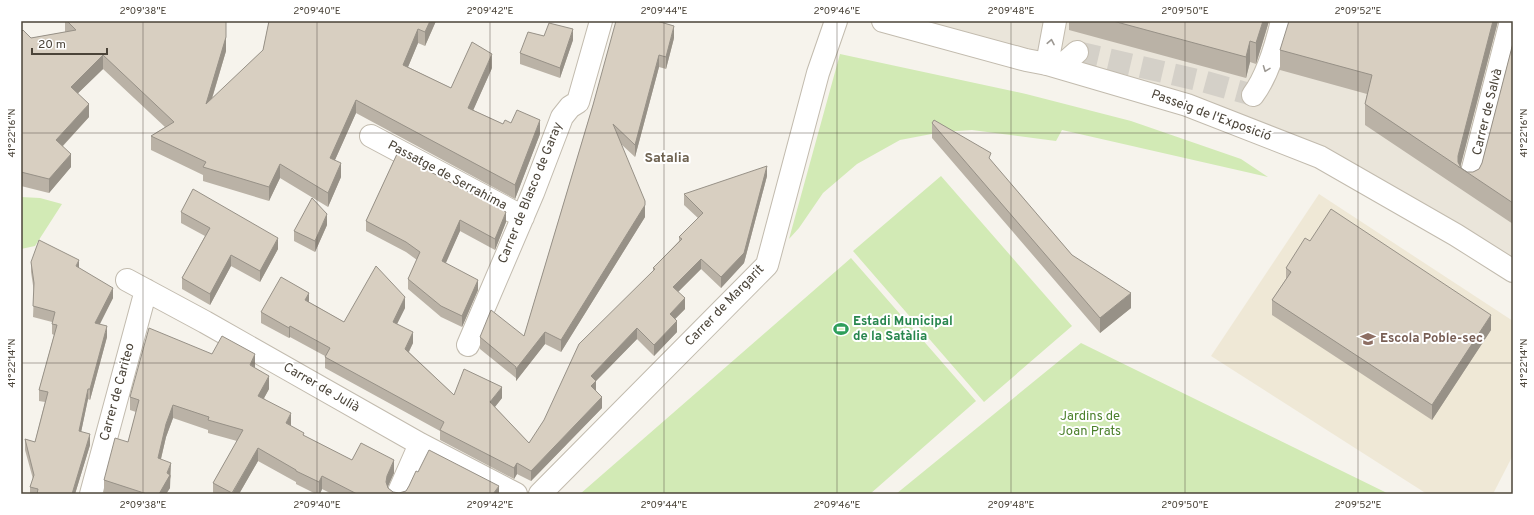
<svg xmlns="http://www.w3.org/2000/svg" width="1534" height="515" viewBox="0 0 1534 515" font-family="Overpass,sans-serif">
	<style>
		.residential { fill: #eae5da }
		.education { fill: #efe8d6 }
		.green { fill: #d2eab5 }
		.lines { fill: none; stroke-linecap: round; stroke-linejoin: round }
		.minor-tunnel { stroke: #d4d0c8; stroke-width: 22; stroke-dasharray: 22 11; stroke-linecap: butt }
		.minor-casing { stroke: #c2bbae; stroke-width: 24 }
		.tertiary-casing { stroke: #c2bbae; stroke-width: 24 }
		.minor { stroke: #fff; stroke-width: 22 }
		.tertiary { stroke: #fff; stroke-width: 22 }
		.wall { fill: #bab2a6 }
		.shaded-wall { fill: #979187 }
		.building { fill: #d8cfc1; stroke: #979187 }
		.oneway { stroke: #9c9892 }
		.ticks { fill: none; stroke: #4b4439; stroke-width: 1; stroke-opacity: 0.45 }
		.labels { text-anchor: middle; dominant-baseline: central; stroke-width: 4; stroke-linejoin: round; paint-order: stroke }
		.street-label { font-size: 13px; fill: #4b4439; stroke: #fff }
		.leisure-label { font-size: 13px; font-weight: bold; fill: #27864d; stroke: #fff; text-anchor: start }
		.education-label { font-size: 13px; font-weight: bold; fill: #785e54; stroke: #fff; text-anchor: start }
		.park-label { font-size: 13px; fill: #4a7f2a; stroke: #fff }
		.neighbourhood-label { font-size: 14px; font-weight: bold; fill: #6e6250; stroke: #fff }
		.neatline { fill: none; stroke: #4b4439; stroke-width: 1.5 }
		.ticks-label { font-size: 10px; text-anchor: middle; fill: #4b4439 }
	</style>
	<rect width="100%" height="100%" fill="#f6f3ec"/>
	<path class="residential" d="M 883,21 L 1513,21 L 1513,271 L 1320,157 Z"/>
	<path class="education" d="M 1319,194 L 1513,321 L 1513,455 L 1493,494 L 1427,494 L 1211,356 Z"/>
	<path class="green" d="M 840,54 L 1026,94 L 1131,121 L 1241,159 L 1268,177 L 1062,130 L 1056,141 L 972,130 L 942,132 L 900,140 L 857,164 L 823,193 L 799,228 L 789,239 Z
		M 941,176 L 1072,326 L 984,402 L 853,251 Z
		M 21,197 L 40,198 L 62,204 L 35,246 L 21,249 Z
		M 851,258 L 976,401 L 870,494 L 580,494 Z
		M 1081,343 L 1389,494 L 896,494 Z"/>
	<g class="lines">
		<path class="minor-tunnel" d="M 1077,52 L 1202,81 L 1253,95"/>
		<g class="minor-casing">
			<path id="minor" d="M 1047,64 L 1055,21
				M 1060,67 L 1077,52
				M 1253,95 C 1268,75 1276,46 1282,21
				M 371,136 L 523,217
				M 1470,180 L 1511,21
				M 127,280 L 205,322 L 420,444 L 516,494
				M 468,345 L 533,193 L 562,117 L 570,107 L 578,102 L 601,21
				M 91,494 L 146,290
				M 398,494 L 420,444
				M 540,494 L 767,265 L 818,73 L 836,21"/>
		</g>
		<g class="tertiary-casing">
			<path id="tertiary" d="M 883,21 L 1026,60 L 1047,64 L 1187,105 L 1320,157 L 1456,235 L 1513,271"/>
		</g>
		<use href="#minor" class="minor"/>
		<use href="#tertiary" class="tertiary"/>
	</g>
	<path class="wall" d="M 65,21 L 226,51 L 212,99 L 263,50 L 269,21 L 436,21 L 425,46 L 418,43 L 408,67 L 451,88 L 492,68 L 473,110 L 503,124 L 511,123 L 540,134 L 515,199 L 356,113 L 335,160 L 341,177 L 328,207 L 280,178 L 269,201 L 203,181 L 203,175 L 151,150 L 151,136 L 165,127 L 103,69 L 78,93 L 89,117 L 63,146 L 71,167 L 49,193 L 21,186 L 21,32 L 31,38 L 65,32 Z
		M 1069,21 L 1269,21 L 1256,64 L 1250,62 L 1246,78 L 1069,30 Z
		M 1498,21 L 1460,167 L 1461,168 L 1467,172 L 1473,172 L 1479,169 L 1482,163 L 1513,43 L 1513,224 L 1365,125 L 1365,104 L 1367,94 L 1280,70 L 1280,50 Z
		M 544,36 L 573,40 L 560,78 L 520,64 L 520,53 Z
		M 674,38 L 666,69 L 659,67 L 635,157 L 621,144 L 645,217 L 561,352 L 545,344 L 516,381 L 516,378 L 480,349 L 480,337 L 524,336 L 593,105 Z
		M 932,123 L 991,161 L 1072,255 L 1131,308 L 1100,333 L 932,138 Z
		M 397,154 L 506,222 L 495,250 L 460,231 L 445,263 L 478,290 L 462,327 L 441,317 L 408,289 L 408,279 L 417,260 L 406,252 L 366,231 L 366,221 Z
		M 767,176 L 744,263 L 721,288 L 701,269 L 678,292 L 685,309 L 675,319 L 677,332 L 654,356 L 637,339 L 596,381 L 596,390 L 602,408 L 531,481 L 517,474 L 514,479 L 440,440 L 440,431 L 325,368 L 325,356 L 290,337 L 289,338 L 261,323 L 261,312 L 309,302 L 344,322 L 405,308 L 397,324 L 413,343 L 409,352 L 454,395 L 502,398 L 495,407 L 529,443 L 653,271 L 653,268 L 679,241 L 679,237 L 698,218 L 684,205 L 684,194 Z
		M 181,212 L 278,249 L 260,282 L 231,266 L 210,305 L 182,289 L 182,278 L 205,236 L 181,223 Z
		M 327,225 L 315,252 L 294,241 L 294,231 Z
		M 1310,241 L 1491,330 L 1432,420 L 1272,315 L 1272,300 L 1286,279 L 1286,268 Z
		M 31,262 L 79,268 L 113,298 L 99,324 L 107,337 L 90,400 L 88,399 L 81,432 L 90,445 L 75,494 L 30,494 L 30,487 L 33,479 L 25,450 L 25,439 L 35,442 L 45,402 L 39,401 L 39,390 L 54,335 L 52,334 L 52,322 L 33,317 L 34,292 L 31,272 Z
		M 212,354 L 255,368 L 269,389 L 264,398 L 291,426 L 304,436 L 352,460 L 394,473 L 387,487 L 393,492 L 399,493 L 406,491 L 409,486 L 418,472 L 499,494 L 332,494 L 322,489 L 320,494 L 316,494 L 296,484 L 296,482 L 258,461 L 239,494 L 213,494 L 213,483 L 237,441 L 208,433 L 208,430 L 173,418 L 166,437 L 161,459 L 171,476 L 170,479 L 170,488 L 166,494 L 107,494 L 104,493 L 104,480 L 128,442 L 136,412 L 130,410 L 130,397 Z"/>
	<path class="shaded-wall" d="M 226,21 L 226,51 L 206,118 L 206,104 Z
		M 430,21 L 436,21 L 425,46 L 425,32 Z
		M 1263,21 L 1269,21 L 1256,64 L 1256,43 Z
		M 1493,21 L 1498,21 L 1460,168 L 1458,167 L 1458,156 Z
		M 674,26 L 674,38 L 666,69 L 666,57 Z
		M 418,29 L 418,43 L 403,79 L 403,65 Z
		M 573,29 L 573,40 L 560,78 L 560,68 Z
		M 1250,41 L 1250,62 L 1246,78 L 1246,57 Z
		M 492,54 L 492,68 L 468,122 L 468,108 Z
		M 103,55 L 103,69 L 71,100 L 71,87 Z
		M 659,55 L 659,67 L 635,157 L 635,145 Z
		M 356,100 L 356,113 L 330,171 L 330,158 Z
		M 89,104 L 89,117 L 56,153 L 56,140 Z
		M 540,120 L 540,134 L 515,199 L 515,185 Z
		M 71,154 L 71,167 L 49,193 L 49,179 Z
		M 341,163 L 341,177 L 328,207 L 328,193 Z
		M 280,164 L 280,178 L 269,201 L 269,187 Z
		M 767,166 L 767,176 L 744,263 L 721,288 L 721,277 Z
		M 645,205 L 645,217 L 561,352 L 561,340 Z
		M 506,212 L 506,222 L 495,250 L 495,239 Z
		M 327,214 L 327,225 L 315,252 L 315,241 Z
		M 460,220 L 460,231 L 442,272 L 442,261 Z
		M 278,238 L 278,249 L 260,282 L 260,271 Z
		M 231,255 L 231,266 L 210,305 L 210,294 Z
		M 701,259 L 701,269 L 673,297 L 673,287 Z
		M 79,260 L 79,270 L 76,266 Z
		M 478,280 L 478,290 L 462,327 L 462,316 Z
		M 113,288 L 113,298 L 95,334 L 95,323 Z
		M 309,293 L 309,303 L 305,300 Z
		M 1131,293 L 1131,308 L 1100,333 L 1100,318 Z
		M 405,297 L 405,308 L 393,332 L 393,322 Z
		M 685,298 L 685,309 L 670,324 L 670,314 Z
		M 1491,315 L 1491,330 L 1432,420 L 1432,405 Z
		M 677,321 L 677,332 L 654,356 L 654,345 Z
		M 107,326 L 107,337 L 90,400 L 90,389 Z
		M 290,326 L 290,337 L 289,338 L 289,328 Z
		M 637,328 L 637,339 L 596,381 L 596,392 L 591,397 L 591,376 Z
		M 413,332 L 413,343 L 405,359 L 405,349 Z
		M 545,332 L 545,344 L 516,381 L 516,369 Z
		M 255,354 L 255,368 L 250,365 Z
		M 269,376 L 269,389 L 258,409 L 258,396 Z
		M 502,387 L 502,398 L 490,413 L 490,402 Z
		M 88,389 L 88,399 L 79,442 L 79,431 Z
		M 602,397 L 602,408 L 531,481 L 531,471 Z
		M 173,405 L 173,418 L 166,437 L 158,471 L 158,458 L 166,424 Z
		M 291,413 L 291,426 L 286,423 Z
		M 90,434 L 90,445 L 75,494 L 72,494 Z
		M 258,448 L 258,461 L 239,494 L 232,494 Z
		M 394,460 L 394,473 L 387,489 L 386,482 L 387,476 Z
		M 171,463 L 170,488 L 166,494 L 159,494 Z
		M 517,463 L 517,474 L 514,479 L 514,468 Z
		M 322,476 L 322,489 L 320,494 L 319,494 L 319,482 Z
		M 499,486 L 499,494 L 493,494 Z"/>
	<path class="building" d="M 67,21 L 226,21 L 226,37 L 206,104 L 263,50 L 269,21 L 430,21 L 425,32 L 418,29 L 403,65 L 451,88 L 472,42 L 492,54 L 468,108 L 503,124 L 505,120 L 511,123 L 517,110 L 540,120 L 515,185 L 356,100 L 330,158 L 341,163 L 328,193 L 280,164 L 269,187 L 203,167 L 206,162 L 151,136 L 174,122 L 103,55 L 71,87 L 89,104 L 56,140 L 71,154 L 49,179 L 21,172 L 21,32 L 23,30 L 31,38 L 76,30 Z
		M 616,21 L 657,21 L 674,26 L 666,57 L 659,55 L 635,145 L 613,124 L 645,201 L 645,205 L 561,340 L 545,332 L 516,369 L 516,367 L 480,337 L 491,310 L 524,336 L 593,105 Z
		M 1113,21 L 1263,21 L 1256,43 L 1250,41 L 1246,57 Z
		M 1289,21 L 1493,21 L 1458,156 L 1458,162 L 1461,168 L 1467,172 L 1473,172 L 1479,169 L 1482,163 L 1513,43 L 1513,203 L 1365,104 L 1372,75 L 1280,50 Z
		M 549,23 L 573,29 L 560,68 L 520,53 L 528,32 L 544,36 Z
		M 934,120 L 991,153 L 989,158 L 1072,255 L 1131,293 L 1100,318 L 932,123 Z
		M 397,154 L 506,212 L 495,239 L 460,220 L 442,261 L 478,280 L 462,316 L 441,306 L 408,279 L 420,252 L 406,242 L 366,221 Z
		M 767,166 L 744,253 L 721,277 L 701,259 L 673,287 L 685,298 L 670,314 L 677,321 L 654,345 L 637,328 L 591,376 L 596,381 L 591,386 L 602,397 L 531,471 L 517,463 L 514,468 L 440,430 L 444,422 L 325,357 L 330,348 L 290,326 L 289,328 L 261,312 L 281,277 L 309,293 L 305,300 L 344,322 L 376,266 L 405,297 L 393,322 L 413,332 L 405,349 L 454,395 L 464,369 L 502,387 L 490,402 L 529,443 L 544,420 L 579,344 L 655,269 L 653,268 L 682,239 L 679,237 L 703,213 L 684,194 Z
		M 193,189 L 278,238 L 260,271 L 231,255 L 210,294 L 182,278 L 210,228 L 181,212 Z
		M 312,198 L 327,214 L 315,241 L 294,231 Z
		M 1331,209 L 1491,315 L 1432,405 L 1272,300 L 1291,272 L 1286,268 L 1305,238 L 1310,241 Z
		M 39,240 L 79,260 L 76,266 L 113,288 L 95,323 L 107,326 L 90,389 L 88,389 L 79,431 L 90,434 L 72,494 L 37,494 L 38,489 L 30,487 L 34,475 L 25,439 L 35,442 L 48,392 L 39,390 L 57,325 L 52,324 L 55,312 L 33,306 L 34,283 L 31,262 Z
		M 149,328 L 212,354 L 222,336 L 255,354 L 250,365 L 269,376 L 258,396 L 291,413 L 286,423 L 304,433 L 303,435 L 352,460 L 361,443 L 394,460 L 387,476 L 386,482 L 388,488 L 393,492 L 399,493 L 406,491 L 409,486 L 416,471 L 418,472 L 429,450 L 499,486 L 493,494 L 357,494 L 322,476 L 319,482 L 296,471 L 296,470 L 258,448 L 232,493 L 213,483 L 243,430 L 208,420 L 209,417 L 173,405 L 166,424 L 158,458 L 171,463 L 167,473 L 170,475 L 159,494 L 147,494 L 104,480 L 115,438 L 128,442 L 139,400 L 130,397 Z"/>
	<defs><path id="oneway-chevron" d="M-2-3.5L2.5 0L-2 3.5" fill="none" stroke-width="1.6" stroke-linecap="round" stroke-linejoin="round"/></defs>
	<g class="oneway">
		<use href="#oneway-chevron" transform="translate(1051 42) rotate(-79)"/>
		<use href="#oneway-chevron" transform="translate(1266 69) rotate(111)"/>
	</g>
	<path class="ticks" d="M 143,21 L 143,494M 317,21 L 317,494M 490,21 L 490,494M 664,21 L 664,494M 837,21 L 837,494M 1011,21 L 1011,494M 1185,21 L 1185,494M 1358,21 L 1358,494M 21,133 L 1513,133M 21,363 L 1513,363"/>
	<defs>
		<g id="stadium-bare" transform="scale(1.2)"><path d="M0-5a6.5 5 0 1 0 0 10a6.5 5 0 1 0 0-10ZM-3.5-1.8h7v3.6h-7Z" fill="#2e9e5b" stroke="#fff" stroke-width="2.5" paint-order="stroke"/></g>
		<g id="school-bare" transform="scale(1.2)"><path d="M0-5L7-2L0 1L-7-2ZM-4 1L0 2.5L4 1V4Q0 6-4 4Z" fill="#8d6e63" stroke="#fff" stroke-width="2.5" paint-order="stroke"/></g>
	</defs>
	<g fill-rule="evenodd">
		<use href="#stadium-bare" x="841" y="329"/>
		<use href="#school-bare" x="1368" y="339"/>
	</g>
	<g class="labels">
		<g class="street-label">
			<text transform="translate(1488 112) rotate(-76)">Carrer de Salvà</text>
			<text transform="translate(1211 116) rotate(20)">Passeig de l'Exposició</text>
			<text transform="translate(447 176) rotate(28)">Passatge de Serrahima</text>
			<text transform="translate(531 193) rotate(-68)">Carrer de Blasco de Garay</text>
			<text transform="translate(725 306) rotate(-46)">Carrer de Margarit</text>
			<text transform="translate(321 388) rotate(30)">Carrer de Julià</text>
			<text transform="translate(118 392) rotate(-75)">Carrer de Cariteo</text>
		</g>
		<g class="leisure-label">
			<text x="853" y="322">Estadi Municipal<tspan x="853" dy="15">de la Satàlia</tspan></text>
		</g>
		<g class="education-label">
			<text x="1380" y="339">Escola Poble-sec</text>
		</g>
		<g class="park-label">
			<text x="1090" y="417">Jardins de<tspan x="1090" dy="15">Joan Prats</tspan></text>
		</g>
		<g class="neighbourhood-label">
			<text x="667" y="158">Satalia</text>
		</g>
	</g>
	<rect width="1534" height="515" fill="none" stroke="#ffffff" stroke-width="44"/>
	<path d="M32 48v6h75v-6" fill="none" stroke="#4b4439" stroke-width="2"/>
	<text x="38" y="48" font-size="12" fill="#4b4439" stroke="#ffffff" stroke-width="3" paint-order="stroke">20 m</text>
	<rect x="22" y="22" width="1490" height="471" class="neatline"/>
	<g class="ticks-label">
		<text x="143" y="14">2°09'38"E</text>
		<text x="317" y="14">2°09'40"E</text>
		<text x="490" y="14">2°09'42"E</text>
		<text x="664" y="14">2°09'44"E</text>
		<text x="837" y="14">2°09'46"E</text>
		<text x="1011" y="14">2°09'48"E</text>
		<text x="1185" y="14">2°09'50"E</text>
		<text x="1358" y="14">2°09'52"E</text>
		<text transform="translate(11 133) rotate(-90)" y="4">41°22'16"N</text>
		<text transform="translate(1523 133) rotate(-90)" y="4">41°22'16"N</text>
		<text transform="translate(11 363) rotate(-90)" y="4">41°22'14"N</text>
		<text transform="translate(1523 363) rotate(-90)" y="4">41°22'14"N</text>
		<text x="143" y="508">2°09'38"E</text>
		<text x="317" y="508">2°09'40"E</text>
		<text x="490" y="508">2°09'42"E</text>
		<text x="664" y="508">2°09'44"E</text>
		<text x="837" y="508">2°09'46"E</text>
		<text x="1011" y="508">2°09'48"E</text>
		<text x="1185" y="508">2°09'50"E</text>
		<text x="1358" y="508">2°09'52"E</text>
	</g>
</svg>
